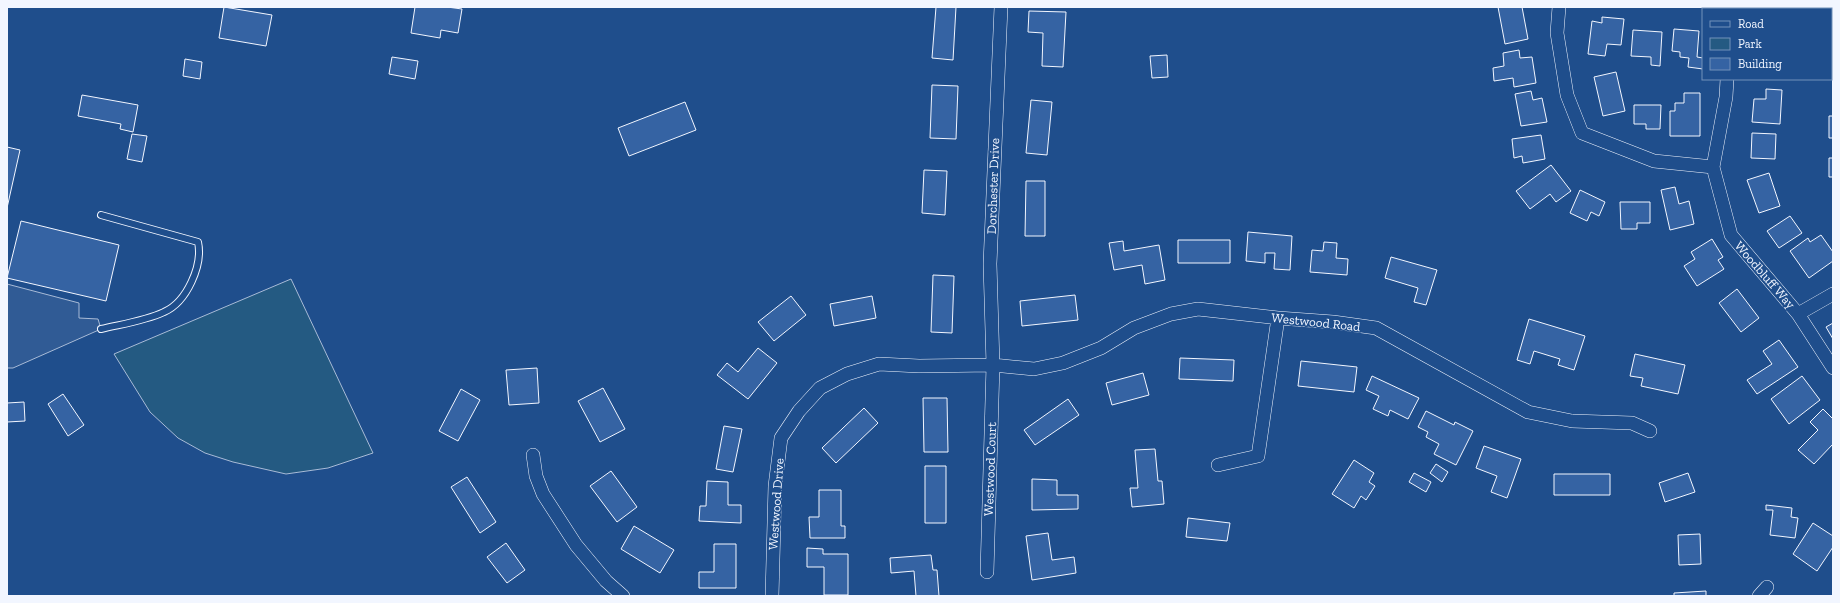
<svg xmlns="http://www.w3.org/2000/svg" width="1840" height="603" viewBox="0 0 1840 603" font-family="'Zilla Slab',serif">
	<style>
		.green { fill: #245a82; stroke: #a8bbd7 }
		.parking { fill: #305b95; stroke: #a8bbd7 }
		.building { fill: #3563a3; stroke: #f2f6ff }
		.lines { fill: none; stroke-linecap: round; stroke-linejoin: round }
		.lane-casing { stroke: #f2f6ff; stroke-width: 8 }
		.street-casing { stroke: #f2f6ff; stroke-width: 14 }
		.lane { stroke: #1f4e8c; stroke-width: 6 }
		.street { stroke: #1f4e8c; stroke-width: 13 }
		.labels { text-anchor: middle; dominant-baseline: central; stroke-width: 3; stroke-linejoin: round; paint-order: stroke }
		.street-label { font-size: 13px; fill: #f2f6ff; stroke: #1f4e8c }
	</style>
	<rect width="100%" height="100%" fill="#1f4e8c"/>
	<path class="green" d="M 291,279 L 373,453 L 328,468 L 286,474 L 233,462 L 205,453 L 178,438 L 150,412 L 114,354 Z"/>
	<path class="parking" d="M 7,284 L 79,303 L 79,318 L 98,319 L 101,329 L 13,368 L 7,368 Z"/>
	<path class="building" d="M 224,7 L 272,15 L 266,46 L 219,38 Z
		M 415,7 L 447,7 L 462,9 L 458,33 L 441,30 L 440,38 L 411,33 Z
		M 936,7 L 956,7 L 953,60 L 932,58 Z
		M 1498,7 L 1522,7 L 1528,39 L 1505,44 Z
		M 1783,7 L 1812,7 L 1812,9 Z
		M 1029,11 L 1066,12 L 1063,67 L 1042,66 L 1043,33 L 1028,32 Z
		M 1602,17 L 1624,19 L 1621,45 L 1607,44 L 1605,56 L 1588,54 L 1592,21 L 1602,23 Z
		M 1674,29 L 1699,31 L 1697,57 L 1703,58 L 1703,69 L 1688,67 L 1689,58 L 1680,57 L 1680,52 L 1672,51 Z
		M 1633,30 L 1662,32 L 1660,66 L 1651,65 L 1651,57 L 1631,56 Z
		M 1831,33 L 1833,33 L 1833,58 L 1831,58 Z
		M 1519,50 L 1520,58 L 1532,57 L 1536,83 L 1514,87 L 1513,78 L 1494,81 L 1493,68 L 1504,66 L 1503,53 Z
		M 1167,55 L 1168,77 L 1152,78 L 1150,56 Z
		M 392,57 L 418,61 L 415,79 L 389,74 Z
		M 185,59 L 202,62 L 200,79 L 183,76 Z
		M 1616,72 L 1625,111 L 1603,116 L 1594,77 Z
		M 932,85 L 958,86 L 956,139 L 930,138 Z
		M 1766,89 L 1782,90 L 1780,124 L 1752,122 L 1754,99 L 1766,99 Z
		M 1531,91 L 1533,100 L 1542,98 L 1547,122 L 1521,126 L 1515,94 Z
		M 1684,93 L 1700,93 L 1700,136 L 1670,136 L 1670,111 L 1675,111 L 1675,103 L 1684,103 Z
		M 82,95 L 138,105 L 133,132 L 120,129 L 121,124 L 78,116 Z
		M 1031,100 L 1052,102 L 1047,155 L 1026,153 Z
		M 685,102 L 696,130 L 629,156 L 618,128 Z
		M 1634,105 L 1661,105 L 1660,129 L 1646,129 L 1646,124 L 1634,124 Z
		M 1829,116 L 1833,116 L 1833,138 L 1829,138 Z
		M 1752,133 L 1776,134 L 1775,159 L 1751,158 Z
		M 132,134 L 147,136 L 142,162 L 127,159 Z
		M 1541,135 L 1545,159 L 1523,163 L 1522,156 L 1514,158 L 1512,139 Z
		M 7,147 L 20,150 L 7,208 Z
		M 1829,158 L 1833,158 L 1833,177 L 1829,177 Z
		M 1551,165 L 1571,191 L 1556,202 L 1550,194 L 1530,209 L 1516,191 Z
		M 924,170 L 947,171 L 945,215 L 922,213 Z
		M 1769,173 L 1780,206 L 1759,213 L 1747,180 Z
		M 1026,181 L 1045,181 L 1045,236 L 1025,236 Z
		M 1675,187 L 1679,204 L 1689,201 L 1694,224 L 1670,230 L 1661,190 Z
		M 1580,190 L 1605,202 L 1599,216 L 1591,212 L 1587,221 L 1570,213 Z
		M 1620,202 L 1650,202 L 1650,223 L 1637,223 L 1637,229 L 1621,229 Z
		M 1790,216 L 1802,233 L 1779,248 L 1767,231 Z
		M 21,221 L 119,245 L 106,301 L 7,278 Z
		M 1248,232 L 1292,236 L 1290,270 L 1274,269 L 1275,253 L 1265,253 L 1265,263 L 1246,261 Z
		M 1821,235 L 1833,252 L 1833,261 L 1809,278 L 1790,251 L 1808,238 L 1810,242 Z
		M 1712,239 L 1723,257 L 1718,260 L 1724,269 L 1697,286 L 1684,266 L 1695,259 L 1691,252 Z
		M 1178,240 L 1230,240 L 1230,263 L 1178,263 Z
		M 1123,241 L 1124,251 L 1159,245 L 1165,280 L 1145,284 L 1142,265 L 1114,270 L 1109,243 Z
		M 1324,242 L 1337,243 L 1336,258 L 1348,259 L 1347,275 L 1310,272 L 1312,250 L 1323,251 Z
		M 1391,257 L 1437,270 L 1426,305 L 1414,302 L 1418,288 L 1385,278 Z
		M 933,275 L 954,276 L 952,333 L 931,332 Z
		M 1737,289 L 1759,318 L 1741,332 L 1719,303 Z
		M 1075,295 L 1078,320 L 1022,326 L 1020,301 Z
		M 791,296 L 806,315 L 774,341 L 758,322 Z
		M 872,296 L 876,318 L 834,326 L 830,304 Z
		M 1529,319 L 1585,336 L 1574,370 L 1558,365 L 1560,359 L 1534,351 L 1530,364 L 1517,360 Z
		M 1833,323 L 1833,339 L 1826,327 Z
		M 1779,340 L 1798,367 L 1757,394 L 1747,380 L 1772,364 L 1763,351 Z
		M 758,348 L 777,363 L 748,399 L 717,375 L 727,363 L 738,372 Z
		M 1635,354 L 1685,365 L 1678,394 L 1641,386 L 1643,378 L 1630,376 Z
		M 1180,358 L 1234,360 L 1233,381 L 1179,379 Z
		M 1301,361 L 1357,367 L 1354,392 L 1298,386 Z
		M 537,368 L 539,403 L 509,405 L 506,370 Z
		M 1143,373 L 1149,395 L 1112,405 L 1106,383 Z
		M 1372,376 L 1419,398 L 1408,419 L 1390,410 L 1388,416 L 1373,409 L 1379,396 L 1366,390 Z
		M 1802,376 L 1820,400 L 1789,424 L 1771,399 Z
		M 603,388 L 625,429 L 600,442 L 578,401 Z
		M 461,389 L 480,400 L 458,441 L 439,431 Z
		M 63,394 L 84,425 L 68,436 L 48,404 Z
		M 923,398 L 947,398 L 948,452 L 924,452 Z
		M 1068,399 L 1079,415 L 1035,445 L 1024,430 Z
		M 24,402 L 25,421 L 7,422 L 7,403 Z
		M 864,408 L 878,423 L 836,463 L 822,448 Z
		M 1823,409 L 1833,419 L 1833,444 L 1814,464 L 1798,450 L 1818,430 L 1810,422 Z
		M 1426,411 L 1454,425 L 1455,422 L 1473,431 L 1456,465 L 1434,454 L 1439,444 L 1426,437 L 1428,432 L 1418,427 Z
		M 724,426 L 742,429 L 733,472 L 716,469 Z
		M 1484,446 L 1521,459 L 1507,498 L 1491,492 L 1497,476 L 1476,468 Z
		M 1155,449 L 1158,481 L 1162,481 L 1164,504 L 1132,507 L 1130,488 L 1138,488 L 1135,450 Z
		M 1354,460 L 1374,473 L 1369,482 L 1375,486 L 1366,500 L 1361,496 L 1354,508 L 1332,494 Z
		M 1436,464 L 1448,472 L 1442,482 L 1430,473 Z
		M 925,466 L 946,466 L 946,523 L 925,523 Z
		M 611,471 L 637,507 L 617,522 L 590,486 Z
		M 1414,473 L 1431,482 L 1426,492 L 1409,482 Z
		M 1688,473 L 1695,492 L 1665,502 L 1659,483 Z
		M 1554,474 L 1610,474 L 1610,495 L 1554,495 Z
		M 467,477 L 496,522 L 480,533 L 451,487 Z
		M 1032,479 L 1057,480 L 1057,495 L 1078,495 L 1078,509 L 1032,510 Z
		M 707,481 L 728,482 L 728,505 L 741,505 L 741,523 L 699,521 L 700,506 L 706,506 Z
		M 819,490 L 841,490 L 841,526 L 845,526 L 845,538 L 810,538 L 809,517 L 819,517 Z
		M 1766,505 L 1792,508 L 1791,517 L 1798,518 L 1795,538 L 1770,535 L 1773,510 L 1766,510 Z
		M 1188,518 L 1230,523 L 1227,541 L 1186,537 Z
		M 1813,523 L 1833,536 L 1833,547 L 1817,571 L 1793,554 Z
		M 634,526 L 674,550 L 660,573 L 621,549 Z
		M 1048,533 L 1052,560 L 1074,557 L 1076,573 L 1032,580 L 1026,536 Z
		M 1700,534 L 1701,564 L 1679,565 L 1678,535 Z
		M 506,543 L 525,570 L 507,583 L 487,557 Z
		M 714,544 L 736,544 L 736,588 L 699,588 L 699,572 L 714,572 Z
		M 807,548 L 823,549 L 823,554 L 848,554 L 848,595 L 824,595 L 824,567 L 807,567 Z
		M 931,555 L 933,570 L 937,570 L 939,596 L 916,596 L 914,571 L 891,573 L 890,558 Z
		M 1706,591 L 1706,596 L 1674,596 L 1674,593 Z"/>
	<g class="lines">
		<g class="lane-casing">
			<path id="lane" d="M 101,215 L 198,242 C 203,265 187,302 164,312 C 145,321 122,324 101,329"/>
		</g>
		<g class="street-casing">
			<path id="street" d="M 1559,7 L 1557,33 L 1567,95 L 1582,133 L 1654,161 L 1713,167
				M 1732,9 L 1732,7
				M 1727,79 L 1726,97 L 1713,167 L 1731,235 L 1798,314 L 1833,368
				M 1798,314 L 1833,294
				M 533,455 L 536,476 L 543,494 L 576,545 L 606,581 L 623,596
				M 1218,465 L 1258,456 L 1278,318
				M 987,572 L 993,365 L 990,264 L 1001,7
				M 772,596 L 775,486 L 781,438 L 799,411 L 820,388 L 847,374 L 879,364 L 919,366 L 993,365 L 1034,369 L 1063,363 L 1101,348 L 1134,328 L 1171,314 L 1198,309 L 1278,318 L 1333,322 L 1376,328 L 1528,412 L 1572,421 L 1632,423 L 1650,431
				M 1759,596 L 1767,587"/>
		</g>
		<use href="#lane" class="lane"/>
		<use href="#street" class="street"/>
	</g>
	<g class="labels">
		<g class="street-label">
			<text transform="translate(993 186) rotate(-88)">Dorchester Drive</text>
			<text transform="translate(1765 275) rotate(49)">Woodbluff Way</text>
			<text transform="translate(1316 322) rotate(6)">Westwood Road</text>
			<text transform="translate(990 469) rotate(-88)">Westwood Court</text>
			<text transform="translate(776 504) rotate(-86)">Westwood Drive</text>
		</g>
	</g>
	<rect width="1840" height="603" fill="none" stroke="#f2f6ff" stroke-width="16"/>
	<rect x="1702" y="8" width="130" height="72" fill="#1f4e8c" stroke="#7391ba"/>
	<rect x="1710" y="21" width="20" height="6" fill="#1f4e8c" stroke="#7391ba"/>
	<text x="1738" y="28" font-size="12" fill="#f2f6ff">Road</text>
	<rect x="1710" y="38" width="20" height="12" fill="#245a82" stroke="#7391ba"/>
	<text x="1738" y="48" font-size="12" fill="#f2f6ff">Park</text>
	<rect x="1710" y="58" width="20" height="12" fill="#3563a3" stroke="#7391ba"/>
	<text x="1738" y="68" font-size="12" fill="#f2f6ff">Building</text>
</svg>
